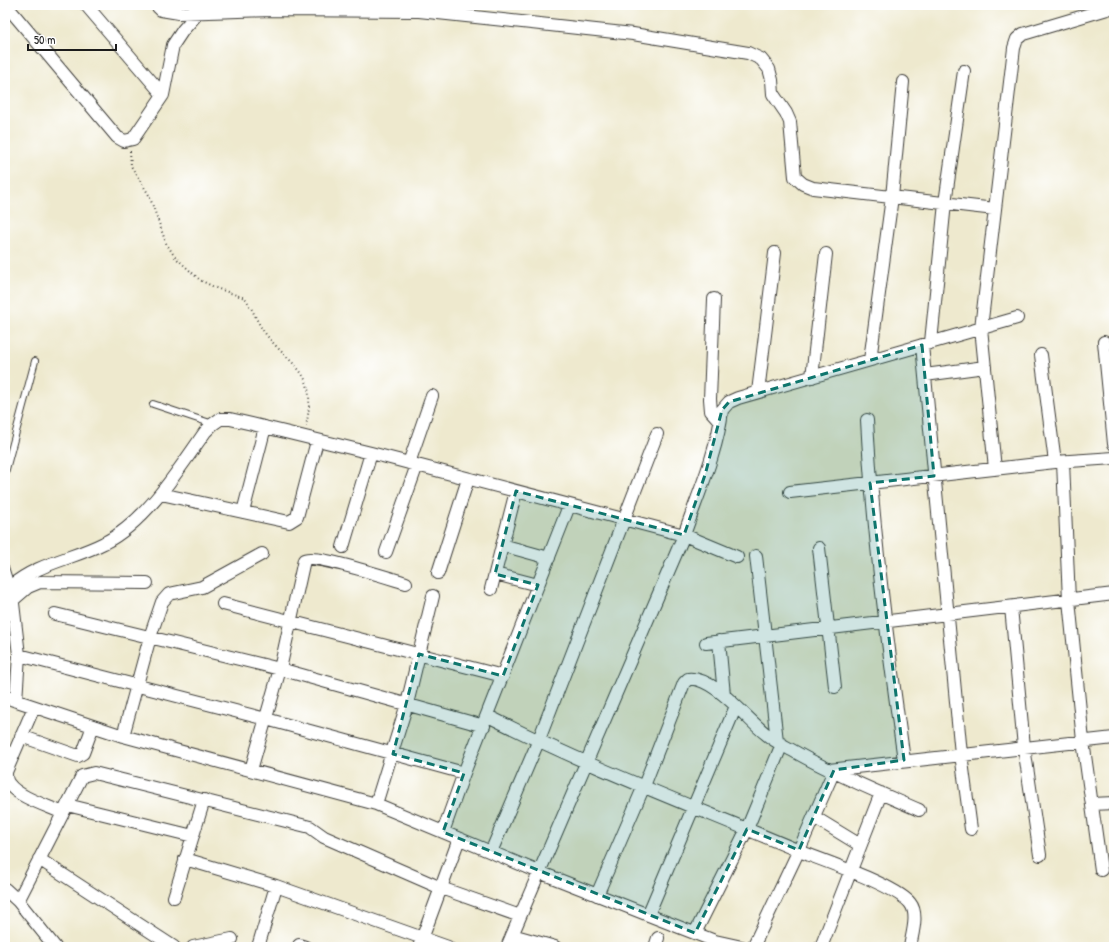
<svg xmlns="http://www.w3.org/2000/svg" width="1119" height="952" viewBox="0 0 1119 952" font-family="'Patrick Hand',sans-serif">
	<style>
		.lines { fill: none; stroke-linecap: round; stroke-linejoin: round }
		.lane-casing { stroke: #3c3b37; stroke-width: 8 }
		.street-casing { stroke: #3c3b37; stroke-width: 14 }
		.path { stroke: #3c3b37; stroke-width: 2; stroke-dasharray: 1 3; stroke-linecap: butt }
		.lane { stroke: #fff; stroke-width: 6 }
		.street { stroke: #fff; stroke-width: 12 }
		.marked { fill: #0f766e; fill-opacity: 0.2; stroke: #0f766e; stroke-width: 3; stroke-dasharray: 8 5; stroke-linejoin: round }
	</style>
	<rect width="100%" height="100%" fill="#fff"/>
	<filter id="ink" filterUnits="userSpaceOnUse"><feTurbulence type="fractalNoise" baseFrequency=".025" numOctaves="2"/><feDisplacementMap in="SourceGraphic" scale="8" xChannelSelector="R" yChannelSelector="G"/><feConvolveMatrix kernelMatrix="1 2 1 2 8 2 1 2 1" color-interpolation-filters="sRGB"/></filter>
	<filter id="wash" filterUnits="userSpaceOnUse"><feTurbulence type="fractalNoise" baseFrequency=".012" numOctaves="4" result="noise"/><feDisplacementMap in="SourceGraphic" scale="16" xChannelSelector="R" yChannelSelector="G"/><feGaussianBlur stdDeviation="0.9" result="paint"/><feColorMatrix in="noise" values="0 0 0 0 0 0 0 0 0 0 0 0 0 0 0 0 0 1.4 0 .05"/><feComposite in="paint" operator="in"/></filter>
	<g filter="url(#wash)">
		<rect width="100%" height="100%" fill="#eee9ce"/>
	</g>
	<g filter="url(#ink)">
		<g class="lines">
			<g class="lane-casing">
				<path id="lane" d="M 153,404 L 213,424
					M 5,473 L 35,361
					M 5,567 L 11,586"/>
			</g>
			<g class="street-casing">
				<path id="street" d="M 6,5 L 117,137 L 124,141 L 133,139 L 163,95 L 173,45 L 183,30 L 198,13
					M 86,5 L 163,95
					M 156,5 L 161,10 L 179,13 L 272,10 L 419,11 L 633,34 L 748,53 L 761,59 L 769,69 L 772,80 L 773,94 L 786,113 L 790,122 L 795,177 L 803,184 L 813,188 L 995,209
					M 714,299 L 710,399 L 711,411 L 720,421
					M 931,342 L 945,203 L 964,71
					M 1104,342 L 1114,444
					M 922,345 L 961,754 L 971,829
					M 1041,355 L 1055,462
					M 870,360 L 892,197 L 903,82
					M 925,375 L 985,367
					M 812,377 L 826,254
					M 758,392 L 775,253
					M 867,420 C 873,534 888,647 904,760
					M 1063,462 L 1069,600 L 1083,741 L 1101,870
					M 409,463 L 432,396
					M 995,469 L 981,328 L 1014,48 L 1017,39 L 1023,34 L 1114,7
					M 790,492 L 1055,462 L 1114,458
					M 161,494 L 289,522 L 297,517 L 317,441
					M 243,512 L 265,427
					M 502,545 L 549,558
					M 343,547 L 371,453
					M 819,548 L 835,687
					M 386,552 L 417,465
					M 756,556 L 777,741
					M 438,573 L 468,479
					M 495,574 L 538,585
					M 491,589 L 516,491
					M 13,600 L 28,587 L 40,582 L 147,583
					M 223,604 L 503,676
					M 1011,607 L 1024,747 L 1040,855
					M 55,614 L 280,669 L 484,726
					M 719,641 L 724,695
					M 706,643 L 1114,594
					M 19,655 L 266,719 L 464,773
					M 5,697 L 123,736 L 376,804 L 539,872 L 684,929 L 715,941 L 742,947
					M 16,701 L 19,655 L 11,586 C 38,563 73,559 104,543 C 145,523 180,468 205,432 L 213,424 L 220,419 L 230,419 L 252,424 L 371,453 L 684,535 L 737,557
					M 34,707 L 6,772 C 6,776 6,781 9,784 C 18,797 48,806 63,813
					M 488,716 C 590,768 698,808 804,853 C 828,862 896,886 910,903 C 919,914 912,934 910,947
					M 21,736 L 78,756 L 83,753 L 93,726
					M 123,736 L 150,637 L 162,602 L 169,594 L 202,587 L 262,554
					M 251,770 L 280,669 L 304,560 C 312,553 392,579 406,583
					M 829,770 L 1114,738
					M 376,804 L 407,704 L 433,596
					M 1092,804 L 1114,803
					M 67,805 L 193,836
					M 814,817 L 860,845
					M 443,832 L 464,773 L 569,506
					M 491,852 L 538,742 L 657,434
					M 39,859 L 174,947
					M 185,859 L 276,886 L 448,947
					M 5,889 L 18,901 L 55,947
					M 597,895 L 644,786 L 684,683 L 688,679 C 714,676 746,719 766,734 C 775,742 787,747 797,753 C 836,775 878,792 919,810
					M 174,897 L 204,800
					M 18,901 L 82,776 L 94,773 L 310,827 L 324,837 L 441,888 L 520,916
					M 648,915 L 736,706
					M 695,933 L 747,829 L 782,744
					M 512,935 L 555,947
					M 299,945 L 305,947
					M 193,947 L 232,939
					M 258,947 L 276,886
					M 419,947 L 459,839
					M 507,947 L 684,535 C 697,497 718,450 722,410 L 729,402 L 738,398 L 1017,318
					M 655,947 L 658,938
					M 753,947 L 799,850 L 833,773
					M 821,947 L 881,793"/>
			</g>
			<path class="path" d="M 130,151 L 131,166 L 149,195 L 166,243 L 175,257 L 200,280 L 216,288 L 245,298 C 253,309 257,323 265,333 C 294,371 318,369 306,426"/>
			<use href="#lane" class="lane"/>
			<use href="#street" class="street"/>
		</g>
	</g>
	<path class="marked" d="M 922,345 L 934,476 L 870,483 L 904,760 L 834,770 L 799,850 L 747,829 L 695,933 L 443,832 L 464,773 L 393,754 L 419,654 L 503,676 L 538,585 L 495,574 L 516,491 L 684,535 L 705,475 L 722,410 L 729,402 Z"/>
	<rect width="1119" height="952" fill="none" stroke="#fff" stroke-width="20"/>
	<path d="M28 44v6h88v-6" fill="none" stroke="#1c1c1c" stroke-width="2"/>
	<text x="34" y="44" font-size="12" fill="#1c1c1c" stroke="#ffffff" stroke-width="3" paint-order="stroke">50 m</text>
</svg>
